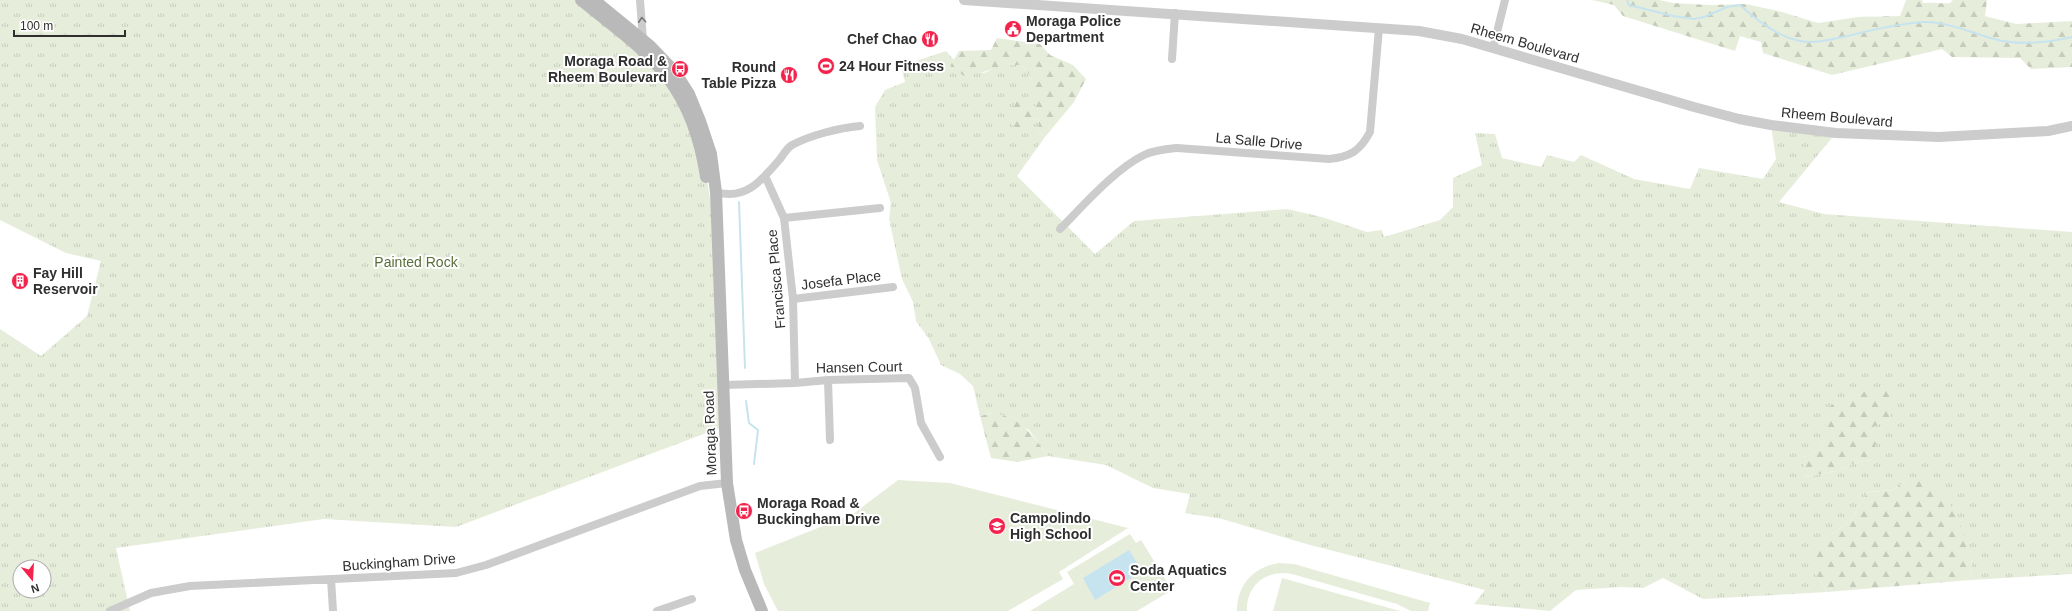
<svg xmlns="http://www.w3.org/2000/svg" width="2072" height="611" viewBox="0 0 2072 611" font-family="Arial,sans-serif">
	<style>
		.grass { fill: url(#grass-tufts); fill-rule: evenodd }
		.forest { fill: url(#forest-firs) }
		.pitch { fill: #e7eddb }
		.water { fill: #c6e4ef }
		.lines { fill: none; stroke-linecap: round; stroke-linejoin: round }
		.stream { stroke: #c6e4ef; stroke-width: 2 }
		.minor { stroke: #ccc; stroke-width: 8 }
		.tertiary { stroke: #ccc; stroke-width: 10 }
		.secondary { stroke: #b9b9b9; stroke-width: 12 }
		.oneway { stroke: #767676 }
		.labels { text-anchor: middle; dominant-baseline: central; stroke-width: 4; stroke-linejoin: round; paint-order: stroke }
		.poi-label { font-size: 14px; font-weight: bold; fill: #2f2f2f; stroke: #fff; text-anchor: start }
		.street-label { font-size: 14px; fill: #2f2f2f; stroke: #fff }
		.park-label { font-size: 14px; fill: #596f38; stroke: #fff }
	</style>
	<defs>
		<pattern id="grass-tufts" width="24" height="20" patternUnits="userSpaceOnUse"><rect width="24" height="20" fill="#e7eddb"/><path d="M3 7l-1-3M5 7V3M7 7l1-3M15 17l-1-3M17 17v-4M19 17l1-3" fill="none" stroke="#c6ccbc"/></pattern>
		<pattern id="forest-firs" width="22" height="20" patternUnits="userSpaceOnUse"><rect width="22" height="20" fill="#e7eddb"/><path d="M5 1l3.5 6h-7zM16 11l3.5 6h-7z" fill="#c6ccbc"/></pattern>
	</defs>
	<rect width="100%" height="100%" fill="#fff"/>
	<path class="grass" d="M 0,0 L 581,0 L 668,78 L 703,155 L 718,248 L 725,426 L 456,527 L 324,519 L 116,548 L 130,611 L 0,611 L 0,329 L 41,356 L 87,316 L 101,261 L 66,253 L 0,220 ZM 20,567 L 44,567 L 44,591 L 20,591 Z
		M 946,51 L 954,60 L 950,66 L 984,73 L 1002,65 L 1021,65 L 1031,76 L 1034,91 L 1036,108 L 1029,120 L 1039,118 L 1038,130 L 1045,137 L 1017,176 L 1095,254 L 1134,221 L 1287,209 L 1322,217 L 1367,232 L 1382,230 L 1384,237 L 1440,220 L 1453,207 L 1453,178 L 1482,165 L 1475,133 L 1495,134 L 1502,158 L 1541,167 L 1547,155 L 1574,162 L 1581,155 L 1634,179 L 1690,189 L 1699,168 L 1763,179 L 1776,159 L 1771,125 L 1836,133 L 1779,202 L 1824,214 L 2072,232 L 2072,574 L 1970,580 L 1972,559 L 1964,538 L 1909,479 L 1893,490 L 1868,492 L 1850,521 L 1825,539 L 1816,574 L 1827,592 L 1703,599 L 1663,578 L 1643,588 L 1622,587 L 1576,590 L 1550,611 L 1474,604 L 1485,590 L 1310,545 L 1222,519 L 1185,513 L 1190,494 L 1153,488 L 1106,465 L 1048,456 L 1029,430 L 992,413 L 980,416 L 973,386 L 960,374 L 941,365 L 929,339 L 916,321 L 913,302 L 902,279 L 889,219 L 891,203 L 877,160 L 875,107 L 885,90 L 905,82 L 901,66 ZM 1864,392 L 1902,392 L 1891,404 L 1891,418 L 1872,427 L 1876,443 L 1872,460 L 1856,462 L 1836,471 L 1805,477 L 1804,457 L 1820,449 L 1826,438 L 1826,421 L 1832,405 Z"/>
	<path class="forest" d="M 1592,0 L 1659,0 L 1673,3 L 1710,5 L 1746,4 L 1782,12 L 1818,23 L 1858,17 L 1900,16 L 1906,0 L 1922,0 L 1923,3 C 1933,2 1941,4 1950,3 L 1953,0 L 1987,0 L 1985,16 L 2016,24 L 2072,21 L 2072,67 L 2031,69 L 2020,58 L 1952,57 L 1942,49 L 1832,75 L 1763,53 L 1761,42 L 1740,36 L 1735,51 L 1623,16 L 1614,5 Z
		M 997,38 L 1040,44 L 1050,55 L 1073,65 L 1086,79 L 1074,102 L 1045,137 L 1038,130 L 1039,118 L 1029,120 L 1020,130 L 1012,125 L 1011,112 L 1017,101 L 1028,101 L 1036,107 L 1031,76 L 1021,65 C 1000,65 984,73 964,76 L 950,66 L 959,51 L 991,50 Z
		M 1886,388 L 1903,392 L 1891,404 L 1891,418 L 1873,427 L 1876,443 L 1873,460 L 1856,462 L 1836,471 L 1804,477 L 1804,457 L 1820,449 L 1826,438 L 1826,421 L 1831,405 L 1864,392 Z
		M 992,413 C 1021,417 1032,434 1048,456 L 1017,462 L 991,458 L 980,416 Z
		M 1909,479 L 1927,479 L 1942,493 L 1956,513 L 1972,559 L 1970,580 L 1827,592 L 1816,574 L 1809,556 L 1825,539 L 1850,521 L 1868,492 L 1893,490 Z"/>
	<path class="pitch" d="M 898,480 L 950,483 L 1128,528 L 1059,572 L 1063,579 L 1008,611 L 778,611 L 764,584 L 755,553 L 853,514 Z
		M 1130,534 L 1136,543 L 1141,540 L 1172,590 L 1137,611 L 1030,611 L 1074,584 L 1067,572 Z
		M 1279,563 L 1294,564 L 1430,603 L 1428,611 L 1411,611 L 1397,604 L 1292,574 C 1267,569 1246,585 1247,611 L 1237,611 C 1237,585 1253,567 1279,563 Z
		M 1282,578 L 1400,611 L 1273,611 Z"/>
	<path class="water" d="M 1129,550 L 1142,571 L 1095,600 L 1083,578 Z"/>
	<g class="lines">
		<path class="stream" d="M 1627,0 L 1629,5 L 1673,16 L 1694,19 L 1704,17 L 1727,7 L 1740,5 C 1755,19 1780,38 1800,41 C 1817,44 1831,39 1848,36 C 1871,30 1898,24 1923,22 C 1945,21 1972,33 1994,39 C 2020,46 2046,43 2072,37
			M 739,202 L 745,368
			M 746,401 L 749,423 L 758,430 L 754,464"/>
		<path class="minor" d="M 640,0 L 643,40
			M 1493,48 L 1505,0
			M 1172,59 L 1175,13
			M 765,176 L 784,218 L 793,299 L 795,383
			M 716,192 C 746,201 762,180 780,159 C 783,155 787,148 792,145 C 811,135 839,128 860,126
			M 784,218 L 880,208
			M 1060,229 C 1083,206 1115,169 1144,155 C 1154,150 1166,149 1177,148 L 1329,159 C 1350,157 1360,151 1370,132 L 1379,28
			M 793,299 L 893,287
			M 828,380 L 830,440
			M 724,385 L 795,383 L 828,380 L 909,378 L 915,388 L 921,423 L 940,457
			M 331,579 L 333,611
			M 110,611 L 151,593 L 190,586 L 456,573 L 486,565 L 700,486 L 727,483
			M 657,611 L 692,599"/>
		<path class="tertiary" d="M 964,0 L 1419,31 L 1462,39 L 1694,107 L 1739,119 L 1771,125 L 1836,133 L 1939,137 L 2048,131 L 2072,126"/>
		<path class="secondary" d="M 581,0 C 610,24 644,47 668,78 C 689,106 701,143 706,177
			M 594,0 L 650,46 L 675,72 L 689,94 L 700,121 L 711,154 L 716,192 L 727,483 L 736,540 L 745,570 L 762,611"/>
	</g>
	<defs><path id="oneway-chevron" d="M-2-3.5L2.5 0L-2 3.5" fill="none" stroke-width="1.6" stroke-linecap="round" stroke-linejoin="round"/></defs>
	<use class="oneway" href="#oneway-chevron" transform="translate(642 20) rotate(-94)"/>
	<defs>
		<g id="civic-disc" transform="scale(0.9)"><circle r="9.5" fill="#f4234d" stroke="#fff"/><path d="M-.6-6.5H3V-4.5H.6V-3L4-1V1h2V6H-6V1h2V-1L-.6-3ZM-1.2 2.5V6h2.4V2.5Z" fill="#fff"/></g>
		<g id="restaurant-disc" transform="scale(0.9)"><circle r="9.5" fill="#f4234d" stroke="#fff"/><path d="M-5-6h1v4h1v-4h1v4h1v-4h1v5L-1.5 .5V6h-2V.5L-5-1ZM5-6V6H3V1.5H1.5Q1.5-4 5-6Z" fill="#fff"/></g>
		<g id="stadium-disc" transform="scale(0.9)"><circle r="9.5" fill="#f4234d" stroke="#fff"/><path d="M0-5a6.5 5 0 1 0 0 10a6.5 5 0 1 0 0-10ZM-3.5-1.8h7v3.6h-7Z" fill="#fff"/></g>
		<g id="bus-disc" transform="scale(0.9)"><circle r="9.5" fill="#f4234d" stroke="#fff"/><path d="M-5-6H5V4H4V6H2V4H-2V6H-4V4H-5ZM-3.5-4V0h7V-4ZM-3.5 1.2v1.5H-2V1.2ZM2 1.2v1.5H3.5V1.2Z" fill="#fff"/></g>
		<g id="building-disc" transform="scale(0.9)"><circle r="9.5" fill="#f4234d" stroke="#fff"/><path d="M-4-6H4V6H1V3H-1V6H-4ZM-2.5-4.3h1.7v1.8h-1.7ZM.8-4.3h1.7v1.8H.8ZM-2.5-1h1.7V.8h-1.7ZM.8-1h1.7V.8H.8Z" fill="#fff"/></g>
		<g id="school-disc" transform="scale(0.9)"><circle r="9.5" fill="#f4234d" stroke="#fff"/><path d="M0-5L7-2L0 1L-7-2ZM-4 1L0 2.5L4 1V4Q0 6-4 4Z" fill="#fff"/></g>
	</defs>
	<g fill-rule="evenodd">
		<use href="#civic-disc" x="1013" y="29"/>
		<use href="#restaurant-disc" x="930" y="39"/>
		<use href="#stadium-disc" x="826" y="66"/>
		<use href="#bus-disc" x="680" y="69"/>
		<use href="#restaurant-disc" x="789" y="75"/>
		<use href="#building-disc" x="20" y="281"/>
		<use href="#bus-disc" x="744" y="511"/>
		<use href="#school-disc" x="997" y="526"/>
		<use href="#stadium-disc" x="1117" y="578"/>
	</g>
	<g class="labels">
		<g class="poi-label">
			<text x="1026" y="21">Moraga Police<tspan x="1026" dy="16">Department</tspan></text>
			<text x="917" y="39" text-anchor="end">Chef Chao</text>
			<text x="667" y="61" text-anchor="end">Moraga Road &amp;<tspan x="667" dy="16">Rheem Boulevard</tspan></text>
			<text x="839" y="66">24 Hour Fitness</text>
			<text x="776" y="67" text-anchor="end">Round<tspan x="776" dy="16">Table Pizza</tspan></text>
			<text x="33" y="273">Fay Hill<tspan x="33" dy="16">Reservoir</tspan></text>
			<text x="757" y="503">Moraga Road &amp;<tspan x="757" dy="16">Buckingham Drive</tspan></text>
			<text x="1010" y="518">Campolindo<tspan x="1010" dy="16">High School</tspan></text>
			<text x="1130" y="570">Soda Aquatics<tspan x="1130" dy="16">Center</tspan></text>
		</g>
		<g class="street-label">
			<text transform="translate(1525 43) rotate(16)">Rheem Boulevard</text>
			<text transform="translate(1837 117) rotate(5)">Rheem Boulevard</text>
			<text transform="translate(1259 141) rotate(5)">La Salle Drive</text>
			<text transform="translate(776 279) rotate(-95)">Francisca Place</text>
			<text transform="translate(841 280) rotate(-7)">Josefa Place</text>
			<text transform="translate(859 367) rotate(-1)">Hansen Court</text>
			<text transform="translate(710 433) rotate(-92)">Moraga Road</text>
			<text transform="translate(399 562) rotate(-4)">Buckingham Drive</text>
		</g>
		<g class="park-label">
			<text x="416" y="262">Painted Rock</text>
		</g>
	</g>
	<g transform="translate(32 579) rotate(162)"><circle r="19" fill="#ffffff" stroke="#acacac"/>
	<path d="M0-3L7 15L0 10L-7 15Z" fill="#f4234d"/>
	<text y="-6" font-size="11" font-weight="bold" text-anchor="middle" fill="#2f2f2f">N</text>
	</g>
	<path d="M14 30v6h111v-6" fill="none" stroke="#2f2f2f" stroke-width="2"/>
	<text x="20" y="30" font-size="12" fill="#2f2f2f" stroke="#ffffff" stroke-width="3" paint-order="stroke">100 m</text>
</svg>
